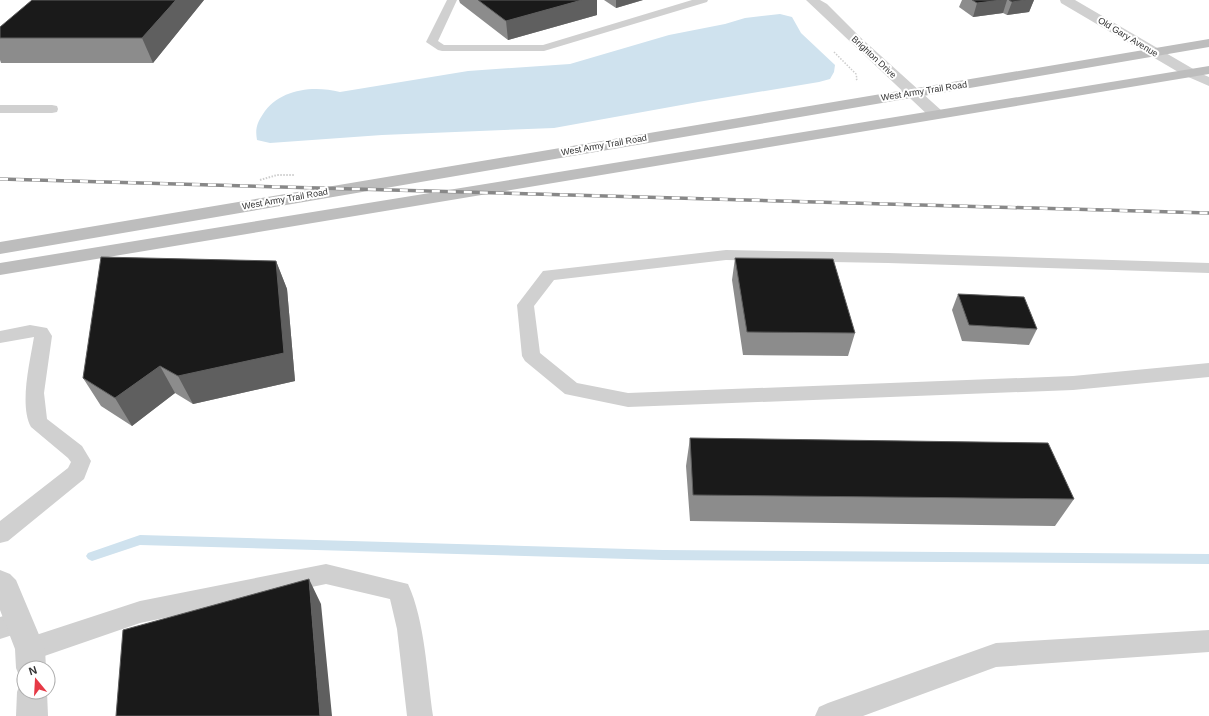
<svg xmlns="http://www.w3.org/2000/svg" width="1209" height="716" viewBox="0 0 1209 716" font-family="Arial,sans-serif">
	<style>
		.water { fill: #cfe2ee }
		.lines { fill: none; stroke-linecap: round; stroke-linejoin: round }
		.stream { fill: #cfe2ee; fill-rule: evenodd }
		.path-far1 { stroke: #cdcdcd; stroke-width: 1.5; stroke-dasharray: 1.5 1.5; stroke-linecap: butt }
		.path { stroke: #cdcdcd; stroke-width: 2; stroke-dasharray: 1.5 1.5; stroke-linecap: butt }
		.service { fill: #d0d0d0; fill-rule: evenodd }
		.minor { fill: #d0d0d0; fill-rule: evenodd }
		.secondary { fill: #bdbdbd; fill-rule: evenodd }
		.rail-casing { stroke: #888; stroke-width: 3.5 }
		.rail { stroke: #fff; stroke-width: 2.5; stroke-dasharray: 8; stroke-linecap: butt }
		.wall { fill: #8c8c8c }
		.shaded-wall { fill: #5f5f5f }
		.building { fill: #1a1a1a; stroke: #5f5f5f }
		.labels { text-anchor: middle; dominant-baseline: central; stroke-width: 4; stroke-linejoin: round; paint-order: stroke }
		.far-street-label { font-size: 9px; fill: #333; stroke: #fff }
	</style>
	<rect width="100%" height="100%" fill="#fff"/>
	<path class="water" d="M 780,14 L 792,17 L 801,33 L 835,65 L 834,72 L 830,79 L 819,82 L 698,102 L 554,128 L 382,135 L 270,143 L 257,140 C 255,129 257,123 263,114 C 279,89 313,85 340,92 L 468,71 L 570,64 L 669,35 L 725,24 L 745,18 Z"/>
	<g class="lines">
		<path class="stream" d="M 140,535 L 663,550 L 1209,554 L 1209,564 L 663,560 L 140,545 L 92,561 L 88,559 L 86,556 L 88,553 Z"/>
		<path class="path-far1" d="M 834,52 L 856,74 L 857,79 L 855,81"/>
		<path class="path" d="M 260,180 L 277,175 L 294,175"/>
		<path class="service" d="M 447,0 L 457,0 L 438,41 L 444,45 L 543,45 L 692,0 L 708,0 L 707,2 L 544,51 L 442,51 L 438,50 L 426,42 Z
			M 1190,69 L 1209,77 L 1209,86 L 1186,76 L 1184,73 L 1186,70 Z
			M 0,105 L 52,105 L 57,106 L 58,109 L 57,112 L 52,113 L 0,113 Z
			M 726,250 L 888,253 L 1209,263 L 1209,273 L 888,263 L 726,260 L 554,280 L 534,306 L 540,353 L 577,383 L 628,393 L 1073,376 L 1209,363 L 1209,377 L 1073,390 L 628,407 L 565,394 L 525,361 L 522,356 L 517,305 L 543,271 Z
			M 30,325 L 47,328 L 52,336 L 44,393 L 47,419 L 82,446 L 91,461 L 84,479 L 8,541 L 0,543 L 0,521 L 68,468 L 71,462 L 68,458 L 31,427 C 19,405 30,362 34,337 L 0,343 L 0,331 Z
			M 326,564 L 408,584 C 425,621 427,675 433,716 L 407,716 L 397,629 L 390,599 L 326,584 L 140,623 L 30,661 L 21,657 L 18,649 L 21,641 L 30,637 L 140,601 Z
			M 20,611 L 28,614 L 32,622 L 28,630 L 0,639 L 0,617 Z
			M 1209,630 L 1209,652 L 996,667 L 863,716 L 815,716 L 819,707 L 828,703 L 996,643 Z"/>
		<path class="minor" d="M 806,0 L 820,0 L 827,4 L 860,37 L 942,111 L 944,114 L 942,117 L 936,119 L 930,117 Z
			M 1060,0 L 1075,0 L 1195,70 L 1197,73 L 1195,76 L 1190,77 L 1185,76 L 1061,3 Z
			M 0,570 L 10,574 L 16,580 L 45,649 L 46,668 L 24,668 L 24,680 L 20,678 L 16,668 L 15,649 L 0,610 Z
			M 24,680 L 24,692 L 47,692 L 48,716 L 16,716 L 17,692 L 21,681 Z"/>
		<path class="secondary" d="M 1209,39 L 1209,47 L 0,254 L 0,242 Z
			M 1209,66 L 1209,74 L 0,275 L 0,263 Z"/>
		<g class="rail-casing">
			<path id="rail" d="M 0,179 L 1209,213"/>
		</g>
		<use href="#rail" class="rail"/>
	</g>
	<path class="wall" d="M 204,0 L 153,63 L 1,63 L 0,60 L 0,27 Z
		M 459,0 L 597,0 L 597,15 L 508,40 L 460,3 Z
		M 604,0 L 643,0 L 616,8 Z
		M 962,0 L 1034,0 L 1029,12 L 1007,15 L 1003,13 L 973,17 L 959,7 Z
		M 735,258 L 855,333 L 848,356 L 743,355 L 732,280 Z
		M 276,261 L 287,289 L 295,381 L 193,404 L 175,393 L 132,426 L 101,406 L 83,378 Z
		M 958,294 L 1037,329 L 1029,345 L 962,341 L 952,310 Z
		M 690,438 L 1074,499 L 1055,526 L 690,521 L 686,466 Z"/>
	<path class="shaded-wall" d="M 176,0 L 204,0 L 153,63 L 142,38 Z
		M 582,0 L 597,0 L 597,15 L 508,40 L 506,21 Z
		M 616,0 L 643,0 L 616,8 Z
		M 1002,0 L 1007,0 L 1003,13 L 973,17 L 977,3 Z
		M 1026,0 L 1034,0 L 1029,12 L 1007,15 L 1012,2 Z
		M 276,261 L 287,289 L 295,381 L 193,404 L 178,376 Z
		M 160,366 L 175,393 L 132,426 L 115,398 Z
		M 309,579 L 321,604 L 332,716 L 320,716 Z"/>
	<path class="building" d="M 32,0 L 176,0 L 142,38 L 0,38 L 0,27 Z
		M 478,0 L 582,0 L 506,21 Z
		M 972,0 L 1002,0 L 977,3 Z
		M 1009,0 L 1026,0 L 1012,2 Z
		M 101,257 L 276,261 L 284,353 L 178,376 L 160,366 L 115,398 L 83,378 Z
		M 735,258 L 833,259 L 855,333 L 747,332 Z
		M 958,294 L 1024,297 L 1037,329 L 969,325 Z
		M 690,438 L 1048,443 L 1074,499 L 693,495 Z
		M 309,579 L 320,716 L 116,716 L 123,630 Z"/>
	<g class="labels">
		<g class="far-street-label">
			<text transform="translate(1128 37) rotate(31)">Old Gary Avenue</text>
			<text transform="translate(874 57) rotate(43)">Brighton Drive</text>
			<text transform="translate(924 91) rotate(-9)">West Army Trail Road</text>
			<text transform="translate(604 145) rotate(-10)">West Army Trail Road</text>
			<text transform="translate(285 199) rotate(-10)">West Army Trail Road</text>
		</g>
	</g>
	<g transform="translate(36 680) rotate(342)"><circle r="19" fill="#ffffff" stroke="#adadad"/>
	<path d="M0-3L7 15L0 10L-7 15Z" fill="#e63946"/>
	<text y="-6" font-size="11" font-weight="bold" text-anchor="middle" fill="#333333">N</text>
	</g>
</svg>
